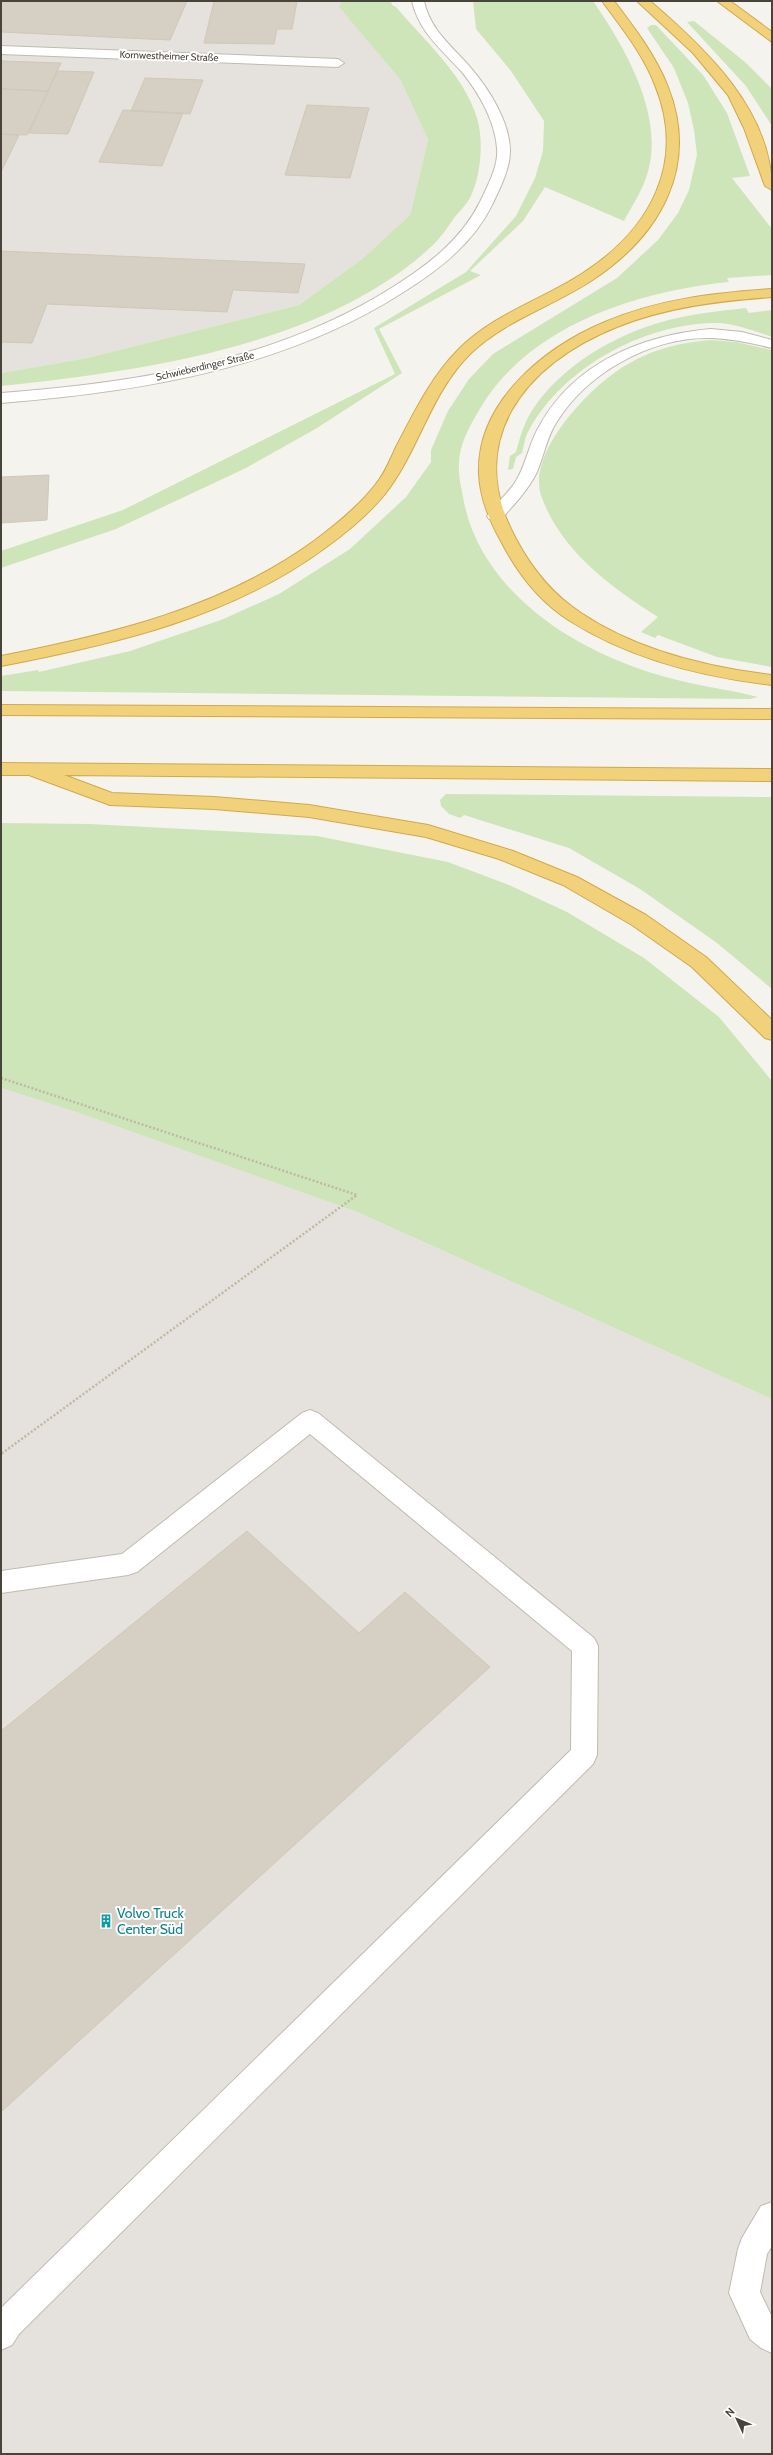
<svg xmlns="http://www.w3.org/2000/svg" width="773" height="2455" viewBox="0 0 773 2455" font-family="Cabin,sans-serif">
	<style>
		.industrial { fill: #e5e2dd }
		.green { fill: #cee5b9 }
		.building { fill: #d6cfc3; stroke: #d0c8b7 }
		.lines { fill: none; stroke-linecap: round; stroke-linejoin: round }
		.minor-casing { stroke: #c0bbb0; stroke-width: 2 }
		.highway-casing { stroke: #d1a84b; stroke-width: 2 }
		.path { stroke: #c0b8a2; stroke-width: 2.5; stroke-dasharray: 2 2; stroke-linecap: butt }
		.minor { fill: #fff; fill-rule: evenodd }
		.highway { fill: #f1d27b; fill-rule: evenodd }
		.labels { text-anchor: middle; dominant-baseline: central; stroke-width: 4; stroke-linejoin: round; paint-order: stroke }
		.far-street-label { font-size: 10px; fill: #49443a; stroke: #fff }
		.near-culture-label { font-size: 14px; fill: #0d838f; stroke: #fff; text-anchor: start }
	</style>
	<rect width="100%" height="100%" fill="#f5f3ed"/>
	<path class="industrial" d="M 1,1 L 342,1 L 340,7 L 400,79 L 428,140 L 410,215 L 362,259 L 299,305 L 87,358 L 1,373 Z
		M 1,1088 L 76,1112 L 357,1212 L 772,1399 L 772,2454 L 1,2454 Z"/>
	<path class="green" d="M 342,1 L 391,1 L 392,5 L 396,7 C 425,41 464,75 477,118 C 484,141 481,176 470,198 C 466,205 459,212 454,218 C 448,227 441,237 433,245 C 326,346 142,371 1,386 L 1,373 L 87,358 L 299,305 L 362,259 L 410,215 L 428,140 L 400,79 L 339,7 Z
		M 473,1 L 593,1 C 626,49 667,119 646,178 C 641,193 631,207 624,221 L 545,187 L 523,221 L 470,271 L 481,275 L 379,329 L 402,373 L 317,428 L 246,468 L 116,529 L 1,568 L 1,551 L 123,510 L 395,374 L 374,328 L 466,272 L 516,216 L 535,178 L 543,151 L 544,121 L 511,71 L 476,29 Z
		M 694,21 L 745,62 L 772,89 L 772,126 L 746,86 L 687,22 Z
		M 651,25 L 656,25 L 703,75 L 727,113 L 750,176 L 732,178 L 772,229 L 772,275 L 727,278 L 729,282 C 636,291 524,327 477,414 C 468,429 459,446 459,464 C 458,476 462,490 464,502 C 473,547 500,583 535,612 C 579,648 635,671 690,683 C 712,688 736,691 758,697 L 750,699 L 1,691 L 1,676 L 38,670 L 39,672 L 130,651 L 221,620 L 279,594 L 350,549 L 406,497 L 431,462 L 431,450 L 448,411 L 469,379 L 493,354 L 617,278 L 658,240 L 678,213 L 689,190 L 697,155 L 694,130 L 688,103 L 674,68 L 647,28 Z
		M 746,308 L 749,313 L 772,310 L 772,337 C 754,331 732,322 713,323 C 642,325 564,367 529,430 C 525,436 524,446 522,453 L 516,457 L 513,469 L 508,470 L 510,456 L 516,452 C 520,437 524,423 533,409 C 561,366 616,334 665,321 C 691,314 719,311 746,308 Z
		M 711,340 L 736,342 L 772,350 L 772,667 L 717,657 L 658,635 L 655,638 L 641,632 L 658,617 C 612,588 562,552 542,498 C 524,454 592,384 628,364 C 653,349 682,342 711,340 Z
		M 446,794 L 772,797 L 772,989 L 717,943 L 640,889 L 569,848 L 464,815 L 460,818 L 449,814 L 441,806 L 440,800 Z
		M 1,823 L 90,824 L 317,836 L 448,862 L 509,885 L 567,912 L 644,958 L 719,1017 L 772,1081 L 772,1399 L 357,1212 L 76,1112 L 1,1088 Z"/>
	<path class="building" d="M 1,1 L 187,1 L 170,40 L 1,32 Z
		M 214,1 L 297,1 L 292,29 L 277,29 L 274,44 L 204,43 Z
		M 1,61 L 61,63 L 48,91 L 1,89 Z
		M 57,71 L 94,72 L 68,134 L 29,133 Z
		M 145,78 L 203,80 L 190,114 L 131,111 Z
		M 1,89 L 48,91 L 27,135 L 1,134 Z
		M 307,105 L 369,108 L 350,178 L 285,175 Z
		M 123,110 L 183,113 L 162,166 L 99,162 Z
		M 1,134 L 19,135 L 1,172 Z
		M 1,251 L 305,264 L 298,293 L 233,290 L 227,312 L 47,304 L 32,343 L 1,342 Z
		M 49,475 L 47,520 L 1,523 L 1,477 Z
		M 247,1531 L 359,1633 L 405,1592 L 490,1667 L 1,2112 L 1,1731 Z"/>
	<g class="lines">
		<g class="minor-casing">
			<path id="minor" d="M 412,1 L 424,1 C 430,30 452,46 470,67 C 489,89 510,122 510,151 C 510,169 500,188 493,203 C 474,243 439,270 402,293 C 283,369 139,392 1,403 L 1,393 C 137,383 276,361 393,287 C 428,265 461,240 480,202 C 487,187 499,166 497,148 C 495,121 479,93 462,72 C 442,50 419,32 412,1 Z
				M 1,46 L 338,59 L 344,63 L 338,67 L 1,54 Z
				M 711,329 L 742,332 L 772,340 L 772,348 C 752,343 733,339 712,338 C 653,336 587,372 556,423 C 546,439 544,457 536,474 C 527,491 514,505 501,519 L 489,519 L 487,516 C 496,503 508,494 516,481 C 527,463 529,442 540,425 C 575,362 643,335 711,329 Z
				M 310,1410 L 318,1413 L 594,1638 L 598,1646 L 597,1755 L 593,1764 L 19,2334 L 12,2345 L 1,2350 L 1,2308 L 571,1750 L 572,1651 L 310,1434 L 137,1572 L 128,1575 L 1,1593 L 1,1571 L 122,1554 L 302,1413 Z
				M 772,2202 L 772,2246 L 767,2254 L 760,2292 L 772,2317 L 772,2353 L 761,2348 L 750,2339 L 729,2293 L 738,2249 L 742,2238 L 761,2206 Z"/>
		</g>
		<g class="highway-casing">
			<path id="highway" d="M 602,1 L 614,1 C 634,27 656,56 668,87 C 699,166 661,234 594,279 C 554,306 507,319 471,353 C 430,393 419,451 385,494 C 368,515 347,532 325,548 C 230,618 115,644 1,666 L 1,656 C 112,634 222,608 314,541 C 337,524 359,506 376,484 C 385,473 390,460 396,447 C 414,413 431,377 458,350 C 493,314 542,300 583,273 C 650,230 687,163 655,85 C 643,54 622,28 602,1 Z
				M 637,1 L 650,1 C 706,49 772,111 772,190 L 765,186 L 744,128 L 728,95 L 693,53 Z
				M 717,1 L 730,1 L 772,32 L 772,42 Z
				M 772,289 L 772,297 C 719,301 667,307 617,327 C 524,364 463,441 516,539 C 532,569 552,594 581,613 C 636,650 706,667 772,675 L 772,685 C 702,677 630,659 570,621 C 540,602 518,574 502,543 C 490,522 480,499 479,474 C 476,402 545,347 605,322 C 658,299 715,293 772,289 Z
				M 1,705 L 772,709 L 772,719 L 1,715 Z
				M 1,763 L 772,769 L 772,781 L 64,775 L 112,793 L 214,797 L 309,805 L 428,825 L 513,851 L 577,877 L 646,915 L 706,957 L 772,1020 L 772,1040 L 765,1038 L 692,967 L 632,925 L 563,885 L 499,859 L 426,837 L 309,817 L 214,809 L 110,805 L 29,775 L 1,775 Z"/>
		</g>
		<path class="path" d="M 1,1078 L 357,1195 L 1,1454"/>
		<use href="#minor" class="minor"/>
		<use href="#highway" class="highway"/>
	</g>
	<defs>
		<g id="building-bare" transform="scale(1.08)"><path d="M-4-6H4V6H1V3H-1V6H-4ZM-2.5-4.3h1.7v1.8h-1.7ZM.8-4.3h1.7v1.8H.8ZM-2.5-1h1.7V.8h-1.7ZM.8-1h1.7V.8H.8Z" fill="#0f9aa8" stroke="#fff" stroke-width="2.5" paint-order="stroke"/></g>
	</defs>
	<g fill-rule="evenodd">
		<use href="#building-bare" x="106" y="1921"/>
	</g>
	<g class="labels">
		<g class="far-street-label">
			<text transform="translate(169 56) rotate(2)">Kornwestheimer Straße</text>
			<text transform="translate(205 366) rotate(-13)">Schwieberdinger Straße</text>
		</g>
		<g class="near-culture-label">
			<text x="117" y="1913">Volvo Truck<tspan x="117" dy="16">Center Süd</tspan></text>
		</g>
	</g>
	<rect width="773" height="2455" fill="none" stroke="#49443a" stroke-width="4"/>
	<g transform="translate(737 2419) rotate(314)" stroke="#ffffff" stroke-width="3" paint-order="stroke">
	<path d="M0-3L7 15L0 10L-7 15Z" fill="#49443a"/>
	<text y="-6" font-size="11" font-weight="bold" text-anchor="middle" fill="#49443a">N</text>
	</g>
</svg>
